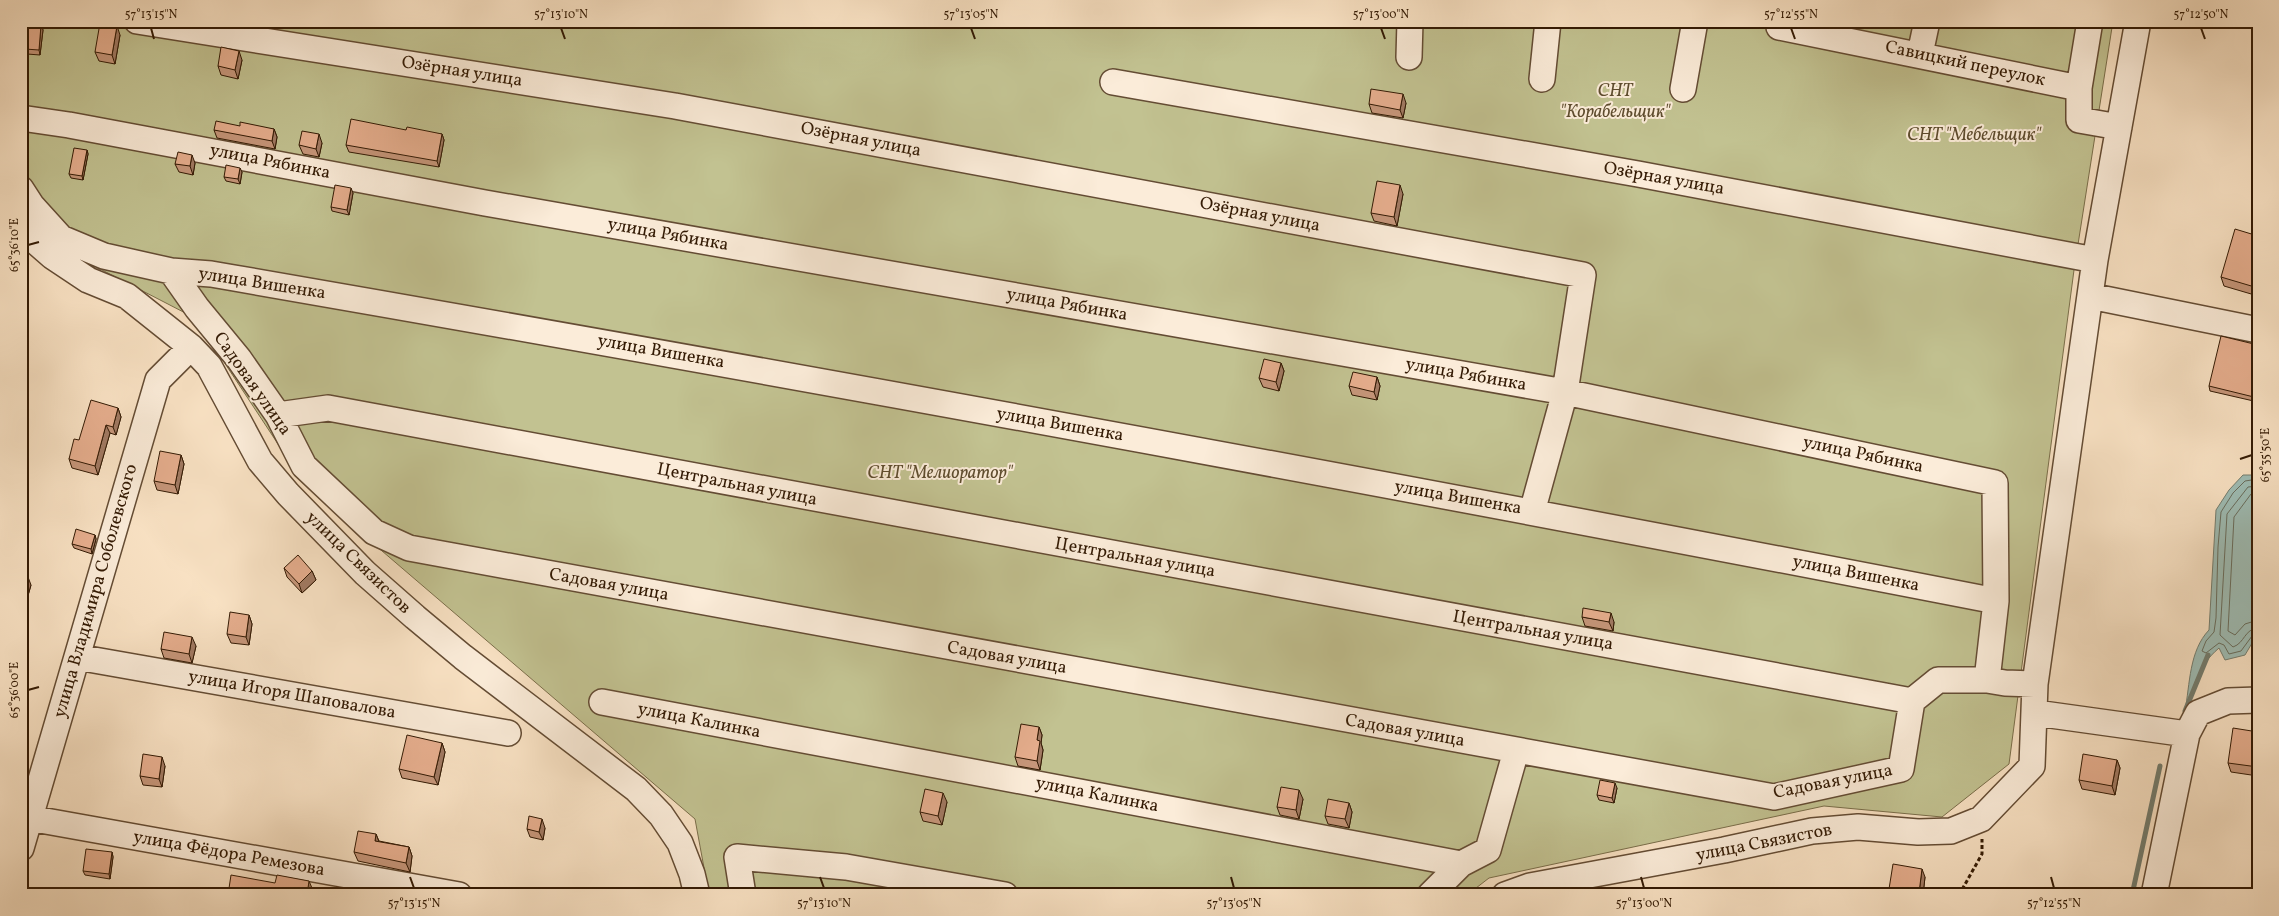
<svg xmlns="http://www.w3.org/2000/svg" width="2279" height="916" viewBox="0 0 2279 916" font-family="Vollkorn,serif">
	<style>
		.green { fill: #c2c291; stroke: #7a6e4a }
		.water { fill: #9ebdb5; stroke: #737c6e }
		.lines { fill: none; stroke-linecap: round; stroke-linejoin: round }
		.shore { stroke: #686c5c; stroke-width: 1 }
		.stream { stroke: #737c6e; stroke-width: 5 }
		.minor-casing { stroke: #644c34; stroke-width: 28 }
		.path { stroke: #331a04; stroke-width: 3; stroke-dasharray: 4 2.5; stroke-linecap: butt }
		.minor { stroke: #fbecd9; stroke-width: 25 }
		.wall { fill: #c6967a; stroke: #331a04 }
		.shaded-wall { fill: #a17a63; stroke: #331a04 }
		.building { fill: #e6ae8e; stroke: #331a04 }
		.ticks { fill: none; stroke: #331a04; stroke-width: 2 }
		.labels { text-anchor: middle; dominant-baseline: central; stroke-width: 4; stroke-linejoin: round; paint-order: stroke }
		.street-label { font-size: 18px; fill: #331a04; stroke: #fbecd9 }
		.park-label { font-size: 18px; font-style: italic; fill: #5e4c2e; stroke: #fbecd9 }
		.neatline { fill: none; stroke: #331a04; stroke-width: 2 }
		.ticks-label { font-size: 12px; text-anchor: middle; fill: #331a04 }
	</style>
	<rect width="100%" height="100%" fill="#f9e2c4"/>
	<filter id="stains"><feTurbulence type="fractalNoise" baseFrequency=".004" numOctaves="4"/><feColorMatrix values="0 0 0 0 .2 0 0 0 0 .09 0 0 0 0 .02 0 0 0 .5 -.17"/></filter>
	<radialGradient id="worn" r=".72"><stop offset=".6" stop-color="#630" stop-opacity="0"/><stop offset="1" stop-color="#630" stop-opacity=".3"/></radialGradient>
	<path class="green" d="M 21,21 L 2113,21 L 2074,270 L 2009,764 L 1942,817 L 1824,806 L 1489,878 L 1467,895 L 709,895 L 695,819 L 305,485 L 195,318 L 44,240 L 21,213 Z"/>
	<path class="water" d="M 2243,475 L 2258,475 L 2258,633 L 2245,655 L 2225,660 L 2219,648 C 2197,667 2195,684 2185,711 C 2190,684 2189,651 2209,630 L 2216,510 L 2229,490 Z"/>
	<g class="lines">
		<path class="shore" d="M 2258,479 L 2245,481 L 2233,493 L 2221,512 L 2218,547 L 2216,618 L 2214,632 L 2206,641 L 2202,651 L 2206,653 L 2219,643 L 2224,645 L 2229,654 L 2241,651 L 2252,636 L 2258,634
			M 2258,486 L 2248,487 L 2227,514 L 2220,635 L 2233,647 C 2245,643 2244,629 2258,628
			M 2258,493 L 2251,494 L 2234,517 L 2228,631 L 2235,635 L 2245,624 L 2258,620"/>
		<path class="stream" d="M 2185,711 L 2208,655
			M 2132,895 L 2160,766"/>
		<g class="minor-casing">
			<path id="minor" d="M 137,21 L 675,106 L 1583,275 L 1565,392 L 1532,512
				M 1780,21 L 1779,27 L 2079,88 L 2079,120 L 2119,127
				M 1920,54 L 1927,21
				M 1409,57 L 1410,21
				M 1542,79 L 1548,21
				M 1113,82 L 1638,174 L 2095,260
				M 2079,88 L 2090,21
				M 1683,89 L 1695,21
				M 21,118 L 69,125 L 485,203 L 1565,392 L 1995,483 L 1996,601
				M 21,189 L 32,206 L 61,238 L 104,256 L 171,271 L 211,274 C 807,377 1402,486 1996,601 L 1987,680 L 2005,683 L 2035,684
				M 21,229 L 52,256 L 88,280 L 127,296 L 191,347 L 209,366 L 260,461 L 288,494 L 365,573 L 415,617 L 463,657 L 636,789 L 661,815 L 680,843 L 692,874 L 697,895
				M 171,271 L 197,308 L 239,359 L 278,415 L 304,466 L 374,532 L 409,548 L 1774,797 L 1901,769 L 1912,701
				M 2090,296 L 2258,330
				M 278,415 L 328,408 L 1912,701 L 1938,680 L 1987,680
				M 77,657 L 508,733
				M 602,702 L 1461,864 L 1488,850 L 1516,751
				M 2036,713 L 2187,734
				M 29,818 L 459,895
				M 21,848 L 158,380 L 191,347
				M 743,895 L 737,857 L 846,867 L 1005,895
				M 1430,895 L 1461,864
				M 1505,895 L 1530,886 L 1724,850 L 1812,831 L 1858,827 L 1918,832 L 1951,831 L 1981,819 L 2032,766 L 2035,684 L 2095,260 L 2138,21
				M 2154,895 L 2187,734 L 2198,713 L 2228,701 L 2258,700"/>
		</g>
		<path class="path" d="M 1959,895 L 1982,854 L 1982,839"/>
		<use href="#minor" class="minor"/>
	</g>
	<path class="wall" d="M 41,25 L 43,30 L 40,55 L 27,54 L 25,49 Z
		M 120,35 L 115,64 L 99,61 L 95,52 Z
		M 242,60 L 238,79 L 221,75 L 218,66 Z
		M 1406,103 L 1403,118 L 1372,113 L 1369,104 Z
		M 274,129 L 277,137 L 275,149 L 217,138 L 214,130 Z
		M 406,130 L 442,134 L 444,140 L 439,167 L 349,152 L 346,145 Z
		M 322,143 L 319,157 L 303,154 L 299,145 Z
		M 87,150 L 88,154 L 83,180 L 71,178 L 69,174 Z
		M 195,163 L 193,175 L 179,172 L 175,164 Z
		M 242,172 L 240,184 L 226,181 L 224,177 Z
		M 353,193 L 349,215 L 332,211 L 331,207 Z
		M 1403,194 L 1397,226 L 1374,221 L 1371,213 Z
		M 2258,236 L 2258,296 L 2224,286 L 2221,277 Z
		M 2258,345 L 2258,402 L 2210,391 L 2209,386 Z
		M 1281,363 L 1284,371 L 1279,391 L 1263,387 L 1259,378 Z
		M 1377,377 L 1380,386 L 1377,400 L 1352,395 L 1349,386 Z
		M 118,408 L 121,417 L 116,435 L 110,433 L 98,475 L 72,468 L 69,459 L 79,440 Z
		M 181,455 L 184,464 L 178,494 L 157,490 L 154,481 Z
		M 95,535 L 96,539 L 92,554 L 74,548 L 72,544 Z
		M 284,568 L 312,571 L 316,580 L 302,593 L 287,577 Z
		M 21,575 L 31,585 L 25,606 L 21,605 Z
		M 249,615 L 252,624 L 249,645 L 231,643 L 227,634 Z
		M 1582,617 L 1614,622 L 1613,631 L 1585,626 Z
		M 196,646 L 192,663 L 164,658 L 161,649 Z
		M 1039,727 L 1042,735 L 1041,743 L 1043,750 L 1040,770 L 1018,766 L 1015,757 Z
		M 2258,732 L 2258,776 L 2231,772 L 2228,763 Z
		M 442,743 L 445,752 L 438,785 L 402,778 L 399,769 Z
		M 2117,760 L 2120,768 L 2115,795 L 2082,789 L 2079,780 Z
		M 165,766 L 162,787 L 143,785 L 140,776 Z
		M 1617,788 L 1614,803 L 1599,800 L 1597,795 Z
		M 1303,799 L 1299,819 L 1280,815 L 1277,807 Z
		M 947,802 L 942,825 L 923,821 L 920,812 Z
		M 1349,803 L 1352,812 L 1349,828 L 1328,824 L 1325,816 Z
		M 545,828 L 543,840 L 530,837 L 527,829 Z
		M 376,834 L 379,841 L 409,847 L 412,856 L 410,872 L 358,861 L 354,852 Z
		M 112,852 L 113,857 L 110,879 L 85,875 L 83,871 Z
		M 1925,877 L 1923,895 L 1891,895 L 1889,889 Z"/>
	<path class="shaded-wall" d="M 41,25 L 43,30 L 40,55 L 39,50 Z
		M 117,26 L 120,35 L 115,64 L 112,55 Z
		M 239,51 L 242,60 L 238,79 L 235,70 Z
		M 1403,94 L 1406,103 L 1403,118 L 1400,110 Z
		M 274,129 L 277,137 L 275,149 L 272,141 Z
		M 319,134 L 322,143 L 319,157 L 316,149 Z
		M 442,134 L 444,140 L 439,167 L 437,161 Z
		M 87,150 L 88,154 L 83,180 L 82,176 Z
		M 192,155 L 195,163 L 193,175 L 190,166 Z
		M 240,168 L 242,172 L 240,184 L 238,179 Z
		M 1400,185 L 1403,194 L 1397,226 L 1394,217 Z
		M 351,188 L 353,193 L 349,215 L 347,210 Z
		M 1281,363 L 1284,371 L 1279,391 L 1276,382 Z
		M 1377,377 L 1380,386 L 1377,400 L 1374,392 Z
		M 118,408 L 121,417 L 116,435 L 113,427 Z
		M 106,425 L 110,433 L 98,475 L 95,466 Z
		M 181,455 L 184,464 L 178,494 L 175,485 Z
		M 95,535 L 96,539 L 92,554 L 91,549 Z
		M 312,571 L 316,580 L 302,593 L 299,584 Z
		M 28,577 L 31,585 L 25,606 L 22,597 Z
		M 1611,613 L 1614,622 L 1613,631 L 1609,622 Z
		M 249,615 L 252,624 L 249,645 L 246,637 Z
		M 192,637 L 196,646 L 192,663 L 189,654 Z
		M 1039,727 L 1042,735 L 1041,743 L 1043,750 L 1040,770 L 1037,761 L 1037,740 Z
		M 442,743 L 445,752 L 438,785 L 434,777 Z
		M 162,757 L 165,766 L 162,787 L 159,779 Z
		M 2117,760 L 2120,768 L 2115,795 L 2112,786 Z
		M 1615,783 L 1617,788 L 1614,803 L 1612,798 Z
		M 1299,790 L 1303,799 L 1299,819 L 1296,810 Z
		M 943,793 L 947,802 L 942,825 L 938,816 Z
		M 1349,803 L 1352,812 L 1349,828 L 1345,819 Z
		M 542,819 L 545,828 L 543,840 L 539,832 Z
		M 376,834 L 379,842 L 375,841 Z
		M 409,847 L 412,856 L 410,872 L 406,863 Z
		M 112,852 L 113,857 L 110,879 L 109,874 Z
		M 1922,869 L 1925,877 L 1923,895 L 1919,895 L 1919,893 Z
		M 309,881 L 312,888 L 311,895 L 307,895 Z"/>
	<path class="building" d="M 100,23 L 117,26 L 112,55 L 95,52 Z
		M 28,24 L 41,25 L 39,50 L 25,49 Z
		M 221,47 L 239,51 L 235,70 L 218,66 Z
		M 1371,89 L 1403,94 L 1400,110 L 1369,104 Z
		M 351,119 L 406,130 L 407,127 L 442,134 L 437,161 L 346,145 Z
		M 216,121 L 240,126 L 240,122 L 274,129 L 272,141 L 214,130 Z
		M 302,131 L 319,134 L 316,149 L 299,145 Z
		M 74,148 L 87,150 L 82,176 L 69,174 Z
		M 178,152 L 192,155 L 190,166 L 175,164 Z
		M 226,165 L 240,168 L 238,179 L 224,177 Z
		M 1377,181 L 1400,185 L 1394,217 L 1371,213 Z
		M 335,185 L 351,188 L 347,210 L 331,207 Z
		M 2235,229 L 2258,236 L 2258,288 L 2221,277 Z
		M 2221,336 L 2258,345 L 2258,398 L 2209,386 Z
		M 1264,359 L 1281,363 L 1276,382 L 1259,378 Z
		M 1353,372 L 1377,377 L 1374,392 L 1349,386 Z
		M 91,400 L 118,408 L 113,427 L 106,425 L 95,466 L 69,459 L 74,439 L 79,440 Z
		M 160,451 L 181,455 L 175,485 L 154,481 Z
		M 76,529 L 95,535 L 91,549 L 72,544 Z
		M 298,555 L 312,571 L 299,584 L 284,568 Z
		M 21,575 L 28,577 L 22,597 L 21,597 Z
		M 1583,608 L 1611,613 L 1609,622 L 1582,617 Z
		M 230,612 L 249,615 L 246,637 L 227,634 Z
		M 164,632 L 192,637 L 189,654 L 161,649 Z
		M 1021,724 L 1039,727 L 1037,740 L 1040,741 L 1037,761 L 1015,757 Z
		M 2233,728 L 2258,732 L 2258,767 L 2228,763 Z
		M 407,735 L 442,743 L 434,777 L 399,769 Z
		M 143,754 L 162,757 L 159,779 L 140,776 Z
		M 2083,754 L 2117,760 L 2112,786 L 2079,780 Z
		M 1600,780 L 1615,783 L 1612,798 L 1597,795 Z
		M 1281,787 L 1299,790 L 1296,810 L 1277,807 Z
		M 925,789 L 943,793 L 938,816 L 920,812 Z
		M 1328,799 L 1349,803 L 1345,819 L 1325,816 Z
		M 529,816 L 542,819 L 539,832 L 527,829 Z
		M 358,831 L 376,834 L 375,841 L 409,847 L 406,863 L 354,852 Z
		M 86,849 L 112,852 L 109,874 L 83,871 Z
		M 1893,864 L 1922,869 L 1919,893 L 1889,889 Z
		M 231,875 L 275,883 L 277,875 L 309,881 L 307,895 L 228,895 Z
		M 336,887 L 355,890 L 355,895 L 335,895 Z"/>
	<path class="ticks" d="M 151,28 L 154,39M 561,28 L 565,39M 971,28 L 975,39M 1381,28 L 1385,39M 1791,28 L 1795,39M 2201,28 L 2205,39M 28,245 L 39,242M 2240,459 L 2252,455M 28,690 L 39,687M 410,877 L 414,888M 820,877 L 824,888M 1231,877 L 1234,888M 1641,877 L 1644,888M 2051,877 L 2054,888"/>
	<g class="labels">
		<g class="street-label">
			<text transform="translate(1965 64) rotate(12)">Савицкий переулок</text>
			<text transform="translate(462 72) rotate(9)">Озёрная улица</text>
			<text transform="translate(861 140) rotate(11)">Озёрная улица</text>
			<text transform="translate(270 162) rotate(11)">улица Рябинка</text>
			<text transform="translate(1664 179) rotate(10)">Озёрная улица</text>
			<text transform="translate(1260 215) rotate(11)">Озёрная улица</text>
			<text transform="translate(668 235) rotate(10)">улица Рябинка</text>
			<text transform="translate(262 284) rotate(9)">улица Вишенка</text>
			<text transform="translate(1067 305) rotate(10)">улица Рябинка</text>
			<text transform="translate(661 352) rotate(10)">улица Вишенка</text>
			<text transform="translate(1466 375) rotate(10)">улица Рябинка</text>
			<text transform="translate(252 384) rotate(55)">Садовая улица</text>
			<text transform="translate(1060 425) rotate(10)">улица Вишенка</text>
			<text transform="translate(1863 455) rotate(12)">улица Рябинка</text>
			<text transform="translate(737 485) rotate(11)">Центральная улица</text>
			<text transform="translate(1458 498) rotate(10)">улица Вишенка</text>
			<text transform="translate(1135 558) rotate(10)">Центральная улица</text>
			<text transform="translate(358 563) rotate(44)">улица Связистов</text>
			<text transform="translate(1856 574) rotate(11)">улица Вишенка</text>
			<text transform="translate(609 585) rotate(10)">Садовая улица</text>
			<text transform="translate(96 591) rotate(-74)">улица Владимира Соболевского</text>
			<text transform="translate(1533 631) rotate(10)">Центральная улица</text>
			<text transform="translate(1007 658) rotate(10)">Садовая улица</text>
			<text transform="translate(292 695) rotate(10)">улица Игоря Шаповалова</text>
			<text transform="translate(699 721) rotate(11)">улица Калинка</text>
			<text transform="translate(1405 731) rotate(10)">Садовая улица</text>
			<text transform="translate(1833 782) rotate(-11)">Садовая улица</text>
			<text transform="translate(1097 795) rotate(11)">улица Калинка</text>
			<text transform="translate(1764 843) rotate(-11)">улица Связистов</text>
			<text transform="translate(229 854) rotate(10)">улица Фёдора Ремезова</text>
		</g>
		<g class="park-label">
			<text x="1615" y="91">СНТ<tspan x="1615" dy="21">"Корабельщик"</tspan></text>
			<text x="1974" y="135">СНТ "Мебельщик"</text>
			<text x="940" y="473">СНТ "Мелиоратор"</text>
		</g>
	</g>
	<rect width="2279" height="916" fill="none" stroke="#f9e2c4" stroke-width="55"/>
	<rect x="28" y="28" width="2224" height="860" class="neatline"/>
	<g class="ticks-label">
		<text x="151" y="18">57°13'15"N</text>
		<text x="561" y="18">57°13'10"N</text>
		<text x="971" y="18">57°13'05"N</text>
		<text x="1381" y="18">57°13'00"N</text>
		<text x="1791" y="18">57°12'55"N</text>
		<text x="2201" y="18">57°12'50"N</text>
		<text transform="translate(14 245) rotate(-90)" y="4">65°36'10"E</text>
		<text transform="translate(2265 455) rotate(-90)" y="4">65°35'50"E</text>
		<text transform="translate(14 690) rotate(-90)" y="4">65°36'00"E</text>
		<text x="414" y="907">57°13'15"N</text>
		<text x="824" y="907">57°13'10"N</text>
		<text x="1234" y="907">57°13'05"N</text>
		<text x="1644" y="907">57°13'00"N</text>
		<text x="2054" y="907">57°12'55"N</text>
	</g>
	<rect width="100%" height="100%" filter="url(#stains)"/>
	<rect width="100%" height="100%" fill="url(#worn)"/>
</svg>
